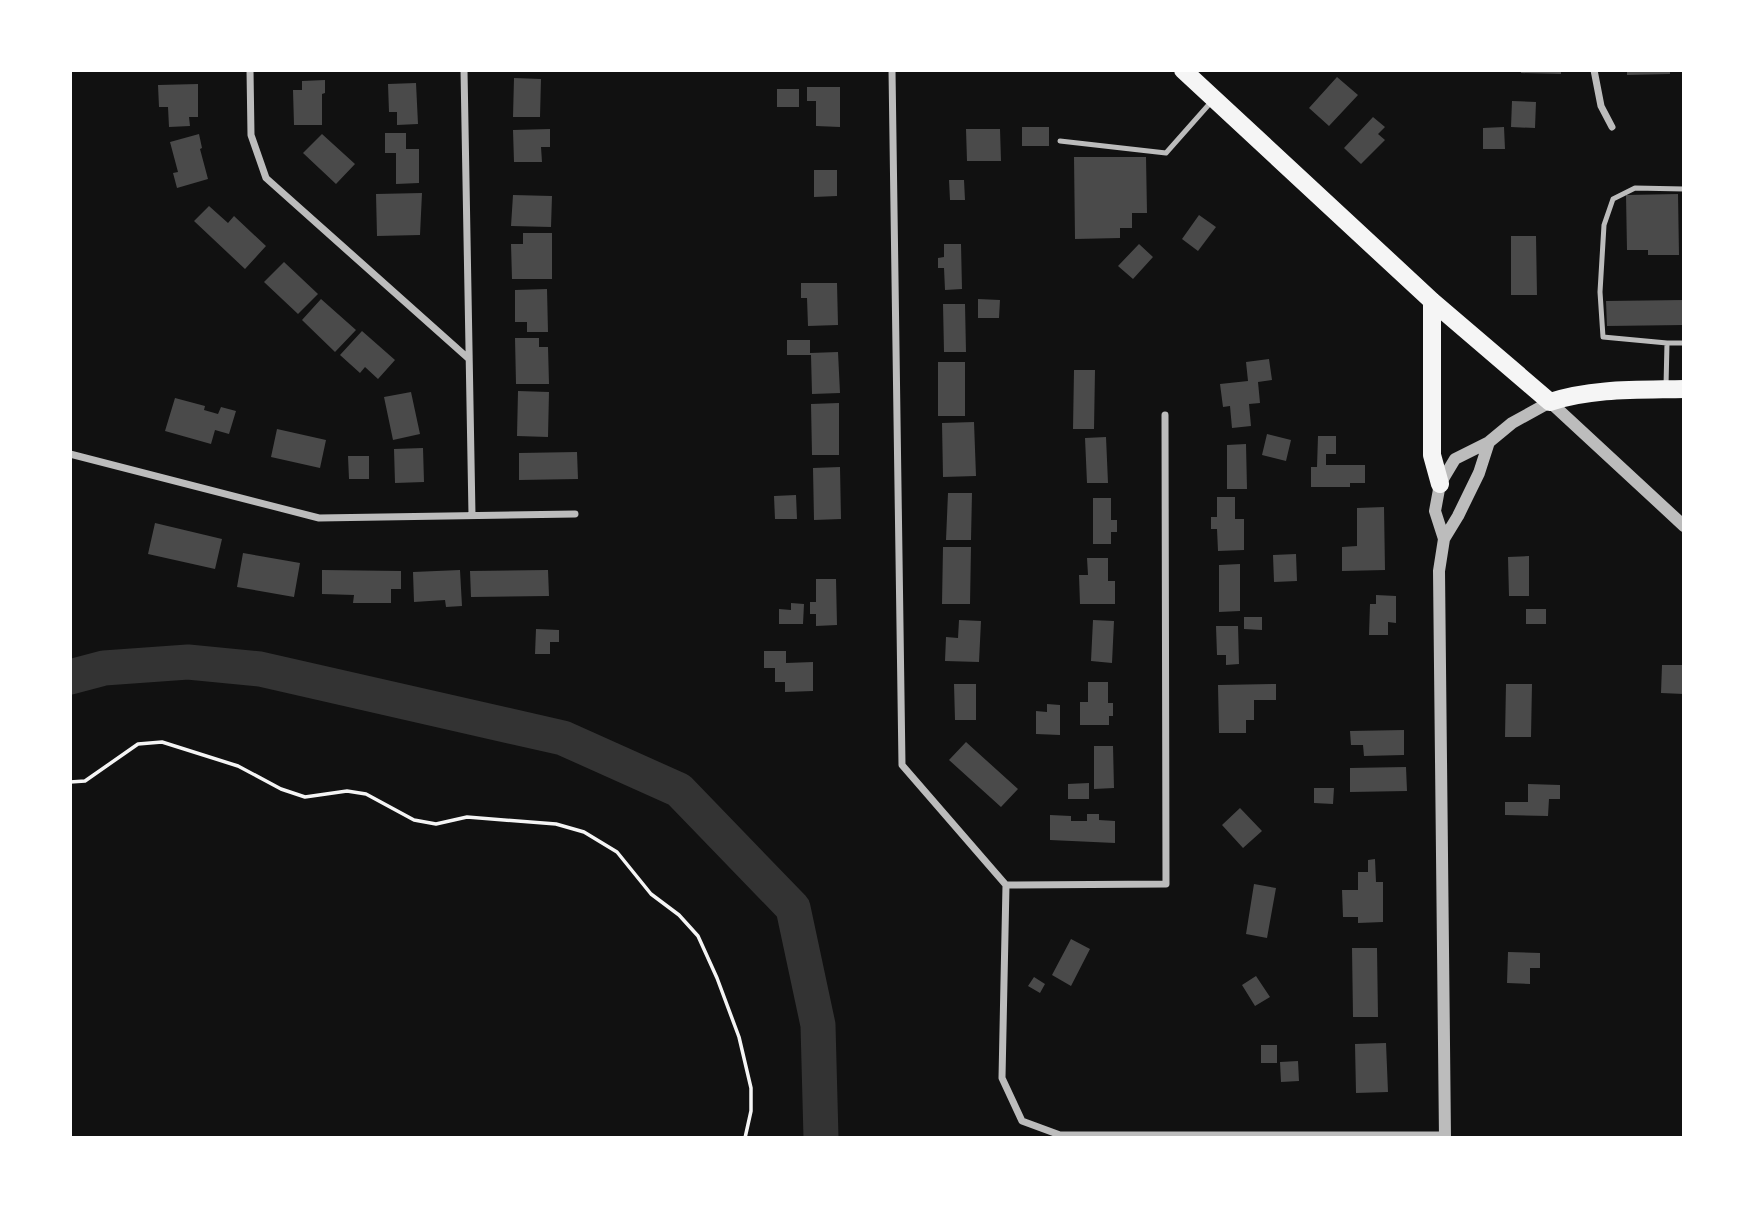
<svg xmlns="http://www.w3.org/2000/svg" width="1754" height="1208" viewBox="0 0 1754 1208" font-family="'PT Sans Narrow',sans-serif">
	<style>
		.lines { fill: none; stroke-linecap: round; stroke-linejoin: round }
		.river { stroke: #333; stroke-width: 35 }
		.building { fill: #4a4a4a }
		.path { stroke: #f5f5f5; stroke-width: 3.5 }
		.service { stroke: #bcbcbc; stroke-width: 5 }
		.minor { stroke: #bcbcbc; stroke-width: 7 }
		.tertiary { stroke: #bcbcbc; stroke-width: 12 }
		.primary { stroke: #f5f5f5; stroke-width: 18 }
	</style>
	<rect width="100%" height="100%" fill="#111"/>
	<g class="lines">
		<path class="river" d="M 70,677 L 104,668 L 188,662 L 260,669 L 563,738 L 679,790 L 793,908 L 818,1025 L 821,1138"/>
	</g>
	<path class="building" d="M 1521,70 L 1561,70 L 1561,74 L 1521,73 Z
		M 1627,70 L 1670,70 L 1670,74 L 1627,75 Z
		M 1337,77 L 1358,95 L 1329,126 L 1309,108 Z
		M 514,78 L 541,79 L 540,117 L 513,117 Z
		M 325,80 L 325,93 L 322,94 L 322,125 L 294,125 L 293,90 L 302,90 L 302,81 Z
		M 416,83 L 418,124 L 397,125 L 397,112 L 389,112 L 388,84 Z
		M 198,84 L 198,117 L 189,117 L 190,126 L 169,127 L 168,107 L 159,107 L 158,85 Z
		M 807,87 L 840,87 L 840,127 L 816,126 L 816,101 L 807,101 Z
		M 777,89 L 799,89 L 799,107 L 777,107 Z
		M 1512,101 L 1536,102 L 1535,128 L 1511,127 Z
		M 1373,117 L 1385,127 L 1378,134 L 1385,140 L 1361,164 L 1344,148 Z
		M 1022,127 L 1049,127 L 1049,146 L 1022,146 Z
		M 1504,127 L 1505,149 L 1483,149 L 1483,128 Z
		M 550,129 L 550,147 L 541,147 L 542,162 L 514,162 L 513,130 Z
		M 966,129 L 1000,129 L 1001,161 L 967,161 Z
		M 385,133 L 406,133 L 406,149 L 419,149 L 419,183 L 396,184 L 396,153 L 385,153 Z
		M 199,134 L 202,148 L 200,149 L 208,179 L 177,188 L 173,173 L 178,172 L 170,142 Z
		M 322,134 L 355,164 L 336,184 L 303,153 Z
		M 1074,157 L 1146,157 L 1147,213 L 1132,213 L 1132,228 L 1120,228 L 1120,238 L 1075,239 Z
		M 814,170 L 837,170 L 837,196 L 814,197 Z
		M 949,180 L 964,180 L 965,200 L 950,200 Z
		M 422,193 L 420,235 L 377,236 L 376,194 Z
		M 1678,194 L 1679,255 L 1648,255 L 1648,250 L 1627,250 L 1626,195 Z
		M 513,195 L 552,196 L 551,227 L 511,226 Z
		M 209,206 L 228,223 L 234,216 L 266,246 L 245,269 L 194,221 Z
		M 1199,215 L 1216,227 L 1198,251 L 1182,239 Z
		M 523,233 L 552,233 L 552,279 L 512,279 L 511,244 L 523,244 Z
		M 1511,236 L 1536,236 L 1537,295 L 1511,295 Z
		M 944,244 L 961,244 L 962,289 L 945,290 L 944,268 L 938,268 L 938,258 L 944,257 Z
		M 1139,244 L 1153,257 L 1133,279 L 1118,266 Z
		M 284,262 L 318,294 L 298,314 L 264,282 Z
		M 801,283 L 837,283 L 838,325 L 808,326 L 807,298 L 801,298 Z
		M 547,289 L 548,332 L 527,332 L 527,322 L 515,322 L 515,290 Z
		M 321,299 L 356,330 L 335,352 L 302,320 Z
		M 978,299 L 1000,300 L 999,318 L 978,318 Z
		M 1684,300 L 1684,325 L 1607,326 L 1606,301 Z
		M 943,304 L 965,304 L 966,352 L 944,352 Z
		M 362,331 L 395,360 L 378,379 L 365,367 L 360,373 L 340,355 Z
		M 515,338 L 539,338 L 539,347 L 548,347 L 549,384 L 516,384 Z
		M 787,340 L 810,340 L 810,353 L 838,352 L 840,393 L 812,394 L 811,355 L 787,355 Z
		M 1269,359 L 1272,380 L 1258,382 L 1260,403 L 1249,404 L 1251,426 L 1232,428 L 1230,406 L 1223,407 L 1220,384 L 1248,381 L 1246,362 Z
		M 938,362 L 965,362 L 965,416 L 938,416 Z
		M 1074,370 L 1095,370 L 1094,429 L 1073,429 Z
		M 518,391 L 549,392 L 548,437 L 517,436 Z
		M 411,392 L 420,434 L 393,440 L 384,397 Z
		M 175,398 L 205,406 L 204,410 L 218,414 L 221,407 L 236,411 L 229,434 L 215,430 L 211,444 L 165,431 Z
		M 839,403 L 839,455 L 812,455 L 811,404 Z
		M 974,422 L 976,476 L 943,477 L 942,423 Z
		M 277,429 L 326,440 L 320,468 L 271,457 Z
		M 1267,434 L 1291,440 L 1286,461 L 1262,455 Z
		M 1318,436 L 1336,436 L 1336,454 L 1326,454 L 1326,465 L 1365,465 L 1365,483 L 1350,483 L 1350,487 L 1311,487 L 1311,467 L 1317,467 Z
		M 1106,437 L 1108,483 L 1087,483 L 1085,438 Z
		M 1246,444 L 1247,489 L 1227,489 L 1227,445 Z
		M 423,448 L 424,482 L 395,483 L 394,449 Z
		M 577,452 L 578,479 L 519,480 L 519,453 Z
		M 348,456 L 369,456 L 369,479 L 349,479 Z
		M 840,467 L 841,519 L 814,520 L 813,468 Z
		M 948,493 L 972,493 L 971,540 L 946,540 Z
		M 796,495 L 797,519 L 775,519 L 774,496 Z
		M 1217,497 L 1235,497 L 1235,519 L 1244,519 L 1244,550 L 1218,551 L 1217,529 L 1211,529 L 1211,517 L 1217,517 Z
		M 1093,498 L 1111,498 L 1111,520 L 1117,520 L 1117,532 L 1111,532 L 1111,544 L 1093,544 Z
		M 1384,507 L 1385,570 L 1342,571 L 1342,547 L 1357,546 L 1357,508 Z
		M 155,523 L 222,539 L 215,569 L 148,554 Z
		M 943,547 L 971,547 L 970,604 L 942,604 Z
		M 243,553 L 300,563 L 294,597 L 237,587 Z
		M 1296,554 L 1297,581 L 1274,582 L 1273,555 Z
		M 1529,556 L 1529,596 L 1509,596 L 1508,557 Z
		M 1087,558 L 1108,558 L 1108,581 L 1115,581 L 1115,604 L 1080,604 L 1079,575 L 1088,575 Z
		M 1240,564 L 1240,611 L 1219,612 L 1219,565 Z
		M 322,570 L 401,571 L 401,589 L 391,589 L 391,603 L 353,603 L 354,595 L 322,594 Z
		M 460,570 L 462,606 L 446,607 L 445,600 L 414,602 L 413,572 Z
		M 548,570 L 549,596 L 471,597 L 470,571 Z
		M 816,579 L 836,579 L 837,625 L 816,626 L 816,614 L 810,614 L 810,602 L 816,602 Z
		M 1376,595 L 1396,596 L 1396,623 L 1388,622 L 1388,635 L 1369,635 L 1370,604 L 1376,604 Z
		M 791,603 L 804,604 L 803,624 L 779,624 L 779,609 L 791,610 Z
		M 1526,609 L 1546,609 L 1546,624 L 1526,624 Z
		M 1244,617 L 1262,617 L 1262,630 L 1244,629 Z
		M 959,620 L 981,621 L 979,662 L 945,661 L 946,637 L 958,638 Z
		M 1093,620 L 1114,621 L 1112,663 L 1091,661 Z
		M 1216,626 L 1238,626 L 1239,664 L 1226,665 L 1226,655 L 1217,655 Z
		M 536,629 L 559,630 L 559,642 L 550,642 L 550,654 L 535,654 Z
		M 764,651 L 786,651 L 786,663 L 813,662 L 813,691 L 785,692 L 785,682 L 775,682 L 775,668 L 764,668 Z
		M 1662,665 L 1684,665 L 1684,694 L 1661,693 Z
		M 1088,682 L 1108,682 L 1108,703 L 1113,703 L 1113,716 L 1109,716 L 1109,725 L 1080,725 L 1080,702 L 1088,702 Z
		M 954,684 L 976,684 L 976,720 L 955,720 Z
		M 1276,684 L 1276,700 L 1254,700 L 1254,720 L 1246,720 L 1246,733 L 1219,733 L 1218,685 Z
		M 1506,684 L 1532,684 L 1531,737 L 1505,737 Z
		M 1047,704 L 1060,705 L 1060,735 L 1036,734 L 1036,711 L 1047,712 Z
		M 1404,730 L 1404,755 L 1364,756 L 1363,745 L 1351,745 L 1350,731 Z
		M 966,742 L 1018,789 L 1001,807 L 949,760 Z
		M 1094,746 L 1113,746 L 1114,788 L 1094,789 Z
		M 1406,767 L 1407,791 L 1350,792 L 1350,768 Z
		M 1089,783 L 1089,799 L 1068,799 L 1068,784 Z
		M 1528,784 L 1560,785 L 1560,799 L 1549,799 L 1548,816 L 1505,815 L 1505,802 L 1528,802 Z
		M 1314,788 L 1334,788 L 1333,804 L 1314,803 Z
		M 1240,808 L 1262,831 L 1243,848 L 1222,825 Z
		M 1087,814 L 1099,814 L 1099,820 L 1115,821 L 1115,843 L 1050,840 L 1050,815 L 1071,816 L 1071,821 L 1087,821 Z
		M 1375,859 L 1376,882 L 1383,882 L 1383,922 L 1358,923 L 1358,917 L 1343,917 L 1342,890 L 1358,890 L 1358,872 L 1368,872 L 1368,860 Z
		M 1254,884 L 1276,888 L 1267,938 L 1246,934 Z
		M 1071,939 L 1090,949 L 1071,986 L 1052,975 Z
		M 1352,948 L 1377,948 L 1378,1017 L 1353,1017 Z
		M 1508,952 L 1540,953 L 1540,968 L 1530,968 L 1530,984 L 1507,983 Z
		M 1256,976 L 1270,997 L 1255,1006 L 1242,985 Z
		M 1034,977 L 1045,984 L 1040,993 L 1028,986 Z
		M 1386,1043 L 1388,1092 L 1356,1093 L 1355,1044 Z
		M 1261,1045 L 1277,1045 L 1277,1063 L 1261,1063 Z
		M 1298,1061 L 1299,1081 L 1281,1082 L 1280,1062 Z"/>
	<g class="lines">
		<path class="path" d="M 70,782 L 85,781 L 138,744 L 162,742 L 238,766 L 281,789 L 305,797 L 347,791 L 366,794 L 414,820 L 436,824 L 467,817 L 556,824 L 584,832 L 617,852 L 651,894 L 679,915 L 698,936 L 717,978 L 739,1037 L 751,1088 L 751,1111 L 745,1138"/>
		<path class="service" d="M 1060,141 L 1166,153 L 1212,101
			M 1667,343 L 1603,337 L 1600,292 L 1604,225 L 1613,199 L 1635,188 L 1684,189
			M 1666,386 L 1667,343 L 1684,343"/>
		<path class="minor" d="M 250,70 L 251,135 L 266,178 L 469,359
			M 464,70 L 472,515
			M 892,70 L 902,765 L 1006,885 L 1002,1078 L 1022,1121 L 1060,1135 L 1445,1135
			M 1594,70 L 1601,106 L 1612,127
			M 70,454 L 319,518 L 575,514
			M 1006,885 L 1166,884 L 1165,415"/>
		<path class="tertiary" d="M 1444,539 L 1435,511 L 1440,484 L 1455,459 L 1489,442 L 1512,423 L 1550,402 L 1684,526
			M 1445,1138 L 1439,571 L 1444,539 L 1458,516 L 1479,473 L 1489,442"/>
		<path class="primary" d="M 1183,70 L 1432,301 L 1550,402 C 1593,388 1639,390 1684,389
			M 1432,301 L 1432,455 L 1440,484"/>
	</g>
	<rect width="1754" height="1208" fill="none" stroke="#ffffff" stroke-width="144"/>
</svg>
